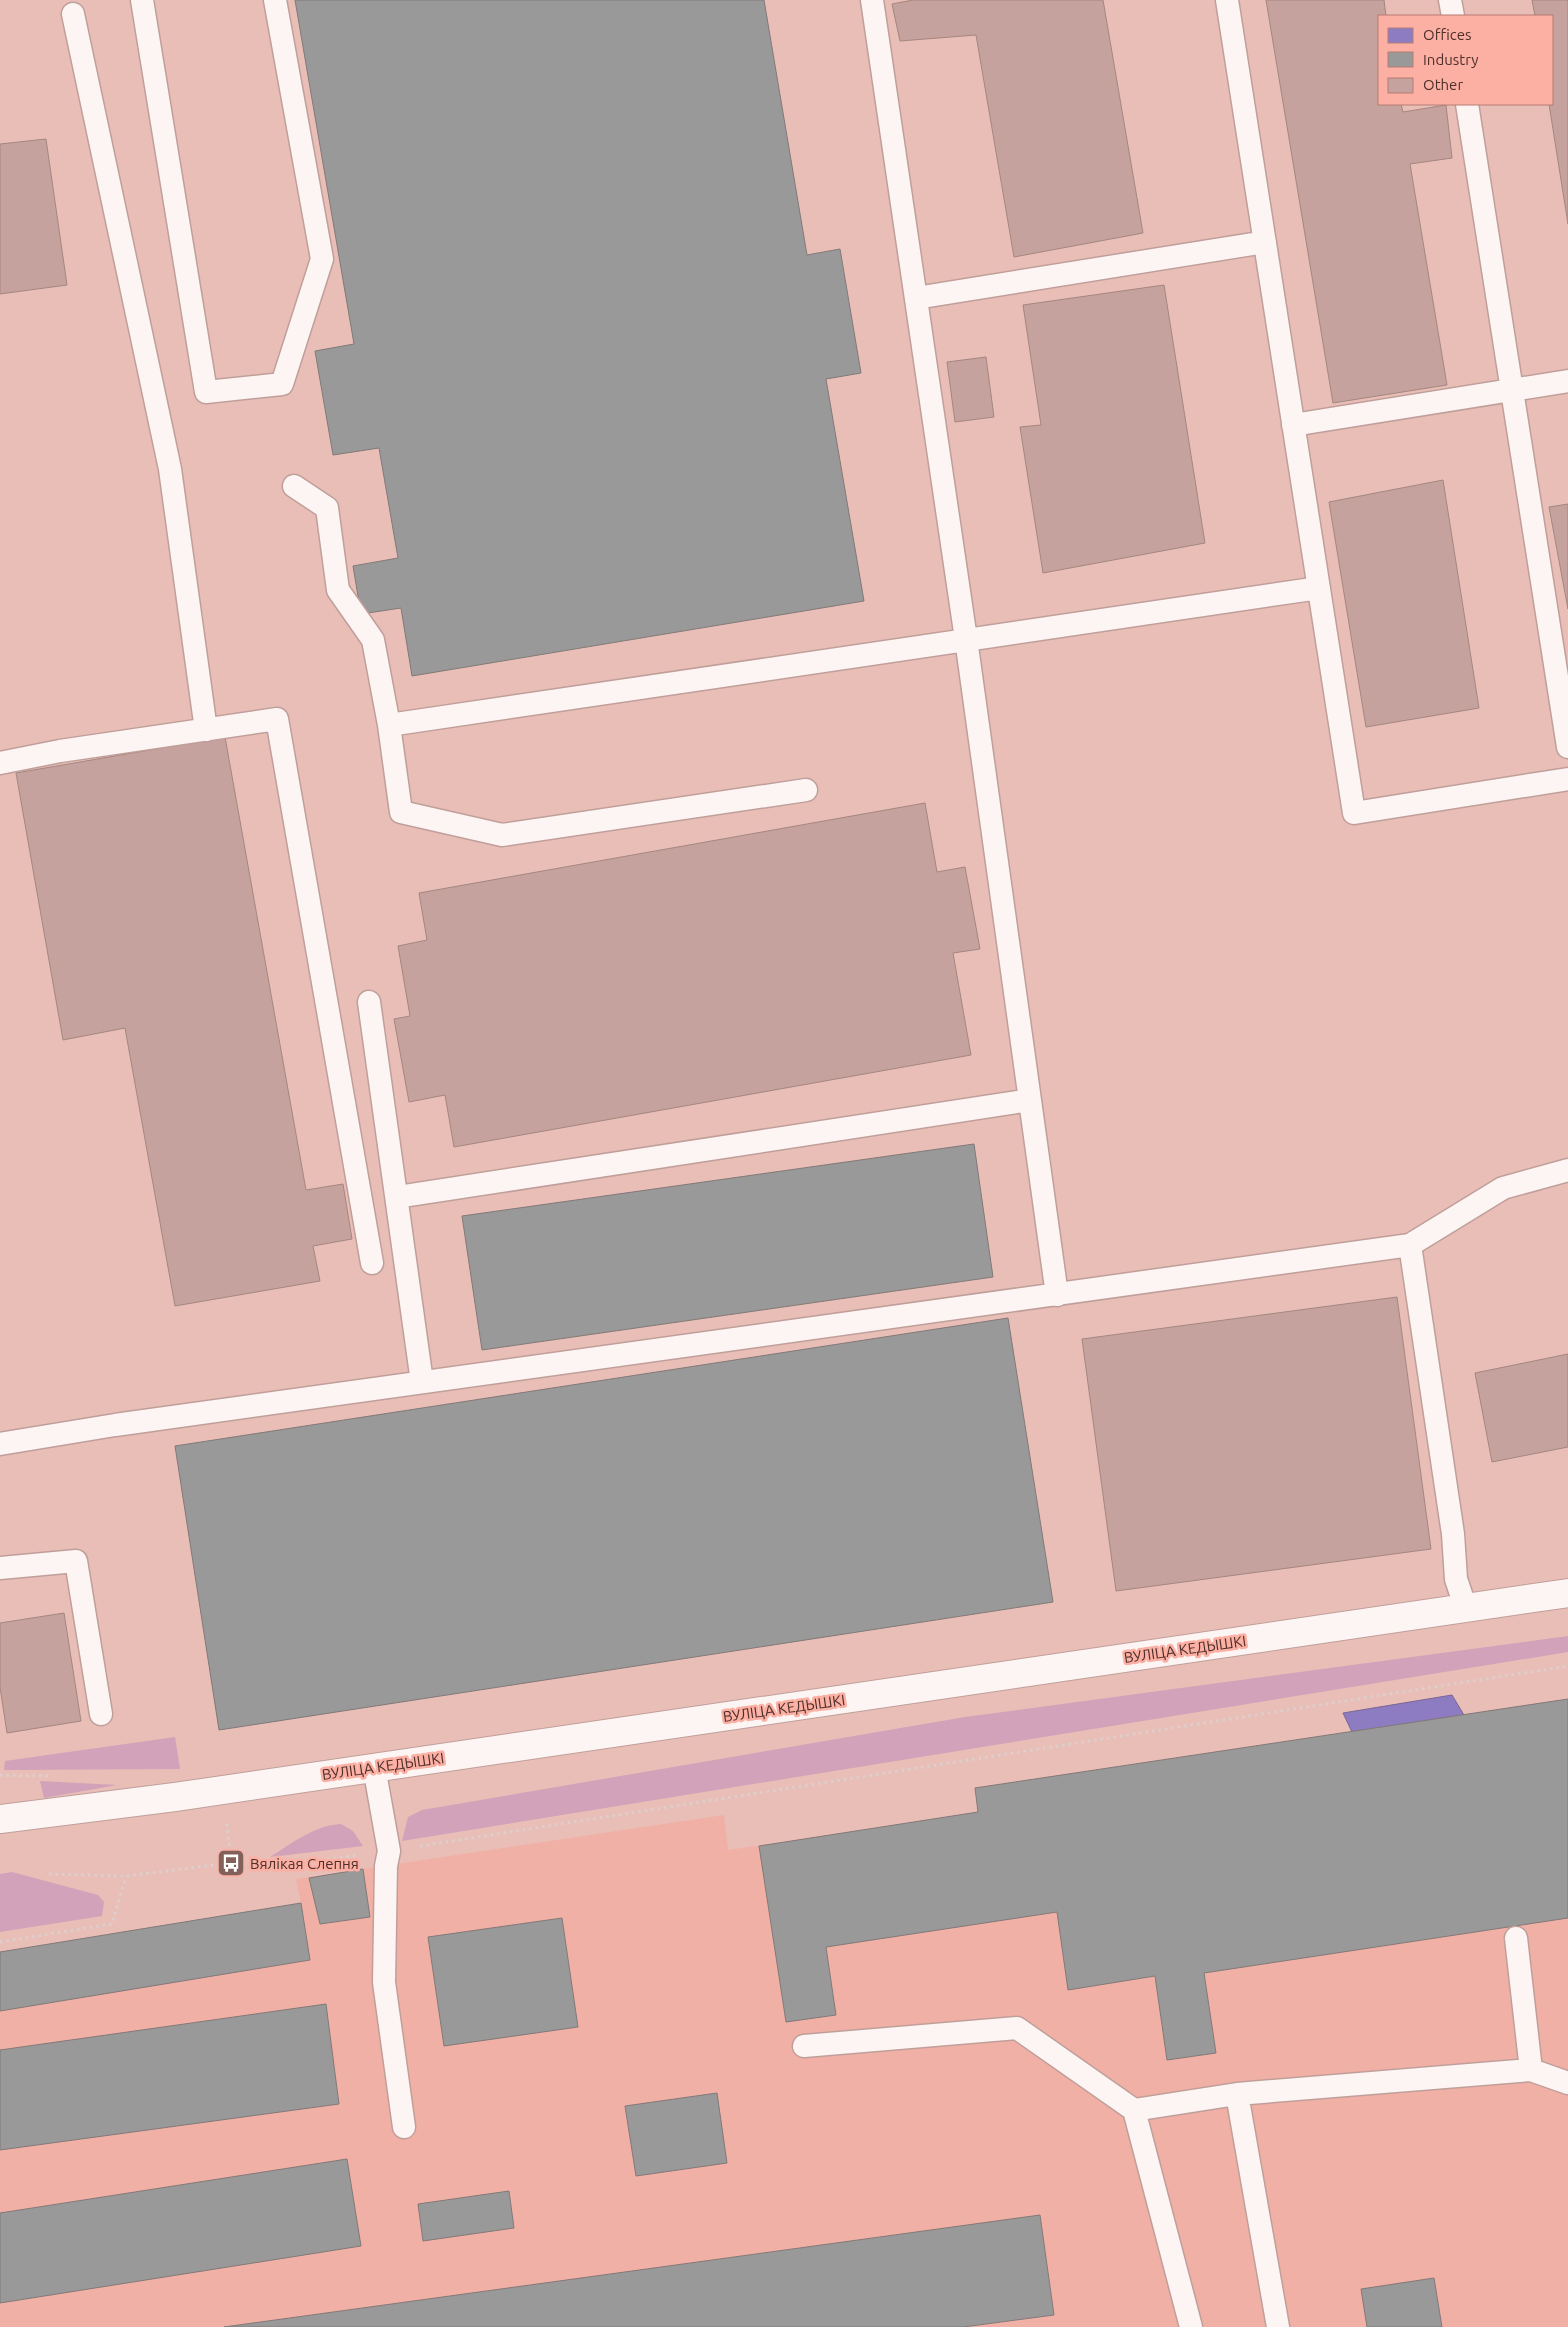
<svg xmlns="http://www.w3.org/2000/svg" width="1568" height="2327" viewBox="0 0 1568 2327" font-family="Ubuntu,sans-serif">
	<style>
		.built { fill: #f1b0a5 }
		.green { fill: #d1a2b9 }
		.offices { fill: #8e7cc3; stroke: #7a6595 }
		.industry { fill: #999; stroke: #827978 }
		.building { fill: #c5a29e; stroke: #a58681 }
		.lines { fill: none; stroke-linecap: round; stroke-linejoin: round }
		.lane-casing { stroke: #c09f9a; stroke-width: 25 }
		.secondary-casing { stroke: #c09f9a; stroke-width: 30 }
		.path { stroke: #dccfcd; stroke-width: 3; stroke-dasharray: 2.5 4; stroke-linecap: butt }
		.lane { stroke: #fcf5f4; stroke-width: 22 }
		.secondary { stroke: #fcf5f4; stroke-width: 28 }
		.labels { text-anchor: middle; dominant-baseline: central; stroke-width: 5; stroke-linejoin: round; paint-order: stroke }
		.street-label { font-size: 15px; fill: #4d2f2a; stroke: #fcafa3 }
		.poi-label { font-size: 15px; fill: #4d2f2a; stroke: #fcafa3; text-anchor: start }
	</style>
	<rect width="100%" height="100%" fill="#e8beb7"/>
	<path class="built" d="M 1568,1699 L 1568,2327 L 0,2327 L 0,1952 L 301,1903 L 296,1879 L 724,1815 L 728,1850 L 978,1813 L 975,1788 Z"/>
	<path class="green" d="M 1568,1636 L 1568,1652 L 402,1841 L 408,1817 L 422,1810 L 965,1717 Z
		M 175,1737 L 180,1769 L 4,1770 L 5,1761 Z
		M 40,1781 L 117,1785 L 44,1798 Z
		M 341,1824 L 353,1831 L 363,1846 L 270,1857 C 291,1844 315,1825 341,1824 Z
		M 12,1872 L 98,1895 L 104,1902 L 102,1916 L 0,1932 L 0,1874 Z"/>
	<path class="offices" d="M 1452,1695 L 1464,1715 L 1352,1732 L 1343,1713 Z"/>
	<path class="industry" d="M 295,0 L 764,0 L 807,255 L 840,249 L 861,373 L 826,379 L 864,601 L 412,676 L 401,608 L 361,614 L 353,566 L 398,558 L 379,448 L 333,455 L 315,351 L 354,344 Z
		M 974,1144 L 993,1277 L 482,1350 L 462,1216 Z
		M 1008,1318 L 1053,1602 L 219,1730 L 175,1446 Z
		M 1568,1699 L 1568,1918 L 1204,1973 L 1216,2053 L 1167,2060 L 1155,1976 L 1068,1990 L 1057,1912 L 826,1947 L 836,2015 L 786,2022 L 759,1846 L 978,1812 L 975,1788 Z
		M 363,1869 L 370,1917 L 320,1924 L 309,1878 Z
		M 301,1903 L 310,1960 L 0,2011 L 0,1952 Z
		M 562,1918 L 578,2027 L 444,2046 L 428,1937 Z
		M 326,2004 L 339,2104 L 0,2150 L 0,2050 Z
		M 717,2093 L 727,2163 L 636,2176 L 625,2106 Z
		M 347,2159 L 361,2246 L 0,2303 L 0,2213 Z
		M 509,2191 L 514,2228 L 423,2241 L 418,2204 Z
		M 1040,2215 L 1054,2315 L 963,2327 L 224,2327 Z
		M 1434,2278 L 1442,2327 L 1367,2327 L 1361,2289 Z"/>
	<path class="building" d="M 913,0 L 1103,0 L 1143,233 L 1014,257 L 976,35 L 900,41 L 892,4 Z
		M 1266,0 L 1384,0 L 1386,16 L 1379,16 L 1379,104 L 1401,104 L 1403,112 L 1446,105 L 1452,158 L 1410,164 L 1447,385 L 1333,403 Z
		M 1532,0 L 1568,0 L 1568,224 L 1549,104 L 1552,104 L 1552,16 L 1535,16 Z
		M 46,139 L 67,285 L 0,294 L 0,144 Z
		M 1164,285 L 1205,543 L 1043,573 L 1020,427 L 1041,425 L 1023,305 Z
		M 986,357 L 994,417 L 955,422 L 947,362 Z
		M 1443,480 L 1479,708 L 1366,727 L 1329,502 Z
		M 1568,504 L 1568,609 L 1549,507 Z
		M 225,737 L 306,1190 L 343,1184 L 352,1239 L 313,1246 L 320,1281 L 175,1306 L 125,1028 L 63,1040 L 16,773 Z
		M 925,803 L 937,872 L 965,867 L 980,949 L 953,953 L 971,1055 L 454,1147 L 445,1095 L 409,1102 L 394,1019 L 410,1016 L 398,946 L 427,940 L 419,893 Z
		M 1397,1297 L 1431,1549 L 1116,1591 L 1082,1339 Z
		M 1568,1354 L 1568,1447 L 1492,1462 L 1475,1373 Z
		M 64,1613 L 81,1721 L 7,1733 L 0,1687 L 0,1623 Z"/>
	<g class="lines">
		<g class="lane-casing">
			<path id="lane" d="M 142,0 L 206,392 L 282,384 L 322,259 L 275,0
				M 872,0 L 966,639 L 1057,1295
				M 1227,0 L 1354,813 L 1568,779
				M 1450,0 L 1453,16
				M 73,14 L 170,469 L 206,730
				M 1467,104 L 1568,747
				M 916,298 L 1265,242
				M 1293,425 L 1568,381
				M 294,486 L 327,508 L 338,590 L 373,640 L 389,725 L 1319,588
				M 389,725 L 401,812 L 502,835 L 806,790
				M 0,763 L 60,751 L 277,719 L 372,1263
				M 369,1002 L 422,1382
				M 397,1197 L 1030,1100
				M 1410,1245 L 1453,1534 L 1456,1579 L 1466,1609
				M 0,1444 L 115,1425 L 1410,1245 L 1503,1188 L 1568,1170
				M 0,1568 L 76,1561 L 101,1714
				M 374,1767 L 389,1851 L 386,1866 L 384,1982 L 404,2127
				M 1516,1938 L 1531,2070
				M 804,2046 L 1017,2028 L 1134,2110 L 1237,2094
				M 1134,2110 L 1191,2327
				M 1278,2327 L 1237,2094 L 1531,2070 L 1568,2083"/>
		</g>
		<g class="secondary-casing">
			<path id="secondary" d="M 0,1819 L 175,1797 L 1568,1593"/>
		</g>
		<path class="path" d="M 0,1775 L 49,1776
			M 227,1824 L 231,1863
			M 420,1846 L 1568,1666
			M 49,1874 L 126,1876 L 231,1863 L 282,1866 L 357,1855
			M 0,1942 L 112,1924 L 126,1876"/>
		<use href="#lane" class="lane"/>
		<use href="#secondary" class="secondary"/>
	</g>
	<defs>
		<g id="bus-square" transform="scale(1.4375)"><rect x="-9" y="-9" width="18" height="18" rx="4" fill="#83615b" stroke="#fcafa3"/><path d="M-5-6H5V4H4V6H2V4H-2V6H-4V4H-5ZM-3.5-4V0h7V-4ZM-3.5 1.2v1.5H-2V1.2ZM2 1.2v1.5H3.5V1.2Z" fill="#fff"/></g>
	</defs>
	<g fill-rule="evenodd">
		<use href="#bus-square" x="231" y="1863"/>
	</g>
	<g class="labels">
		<g class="street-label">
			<text transform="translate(1185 1649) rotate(-8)">ВУЛІЦА КЕДЫШКІ</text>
			<text transform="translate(784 1708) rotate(-8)">ВУЛІЦА КЕДЫШКІ</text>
			<text transform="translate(383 1766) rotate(-8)">ВУЛІЦА КЕДЫШКІ</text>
		</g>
		<g class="poi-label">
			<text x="250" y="1863">Вялікая Слепня</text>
		</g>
	</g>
	<rect x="1378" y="15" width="175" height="90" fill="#fcafa3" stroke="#b67c73"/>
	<rect x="1388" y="28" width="25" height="15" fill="#8e7cc3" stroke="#b67c73"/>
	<text x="1423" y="40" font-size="15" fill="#4d2f2a">Offices</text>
	<rect x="1388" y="52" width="25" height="15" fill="#999999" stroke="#b67c73"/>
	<text x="1423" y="65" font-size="15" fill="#4d2f2a">Industry</text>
	<rect x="1388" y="78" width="25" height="15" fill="#c5a29e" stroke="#b67c73"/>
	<text x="1423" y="90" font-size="15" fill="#4d2f2a">Other</text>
</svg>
